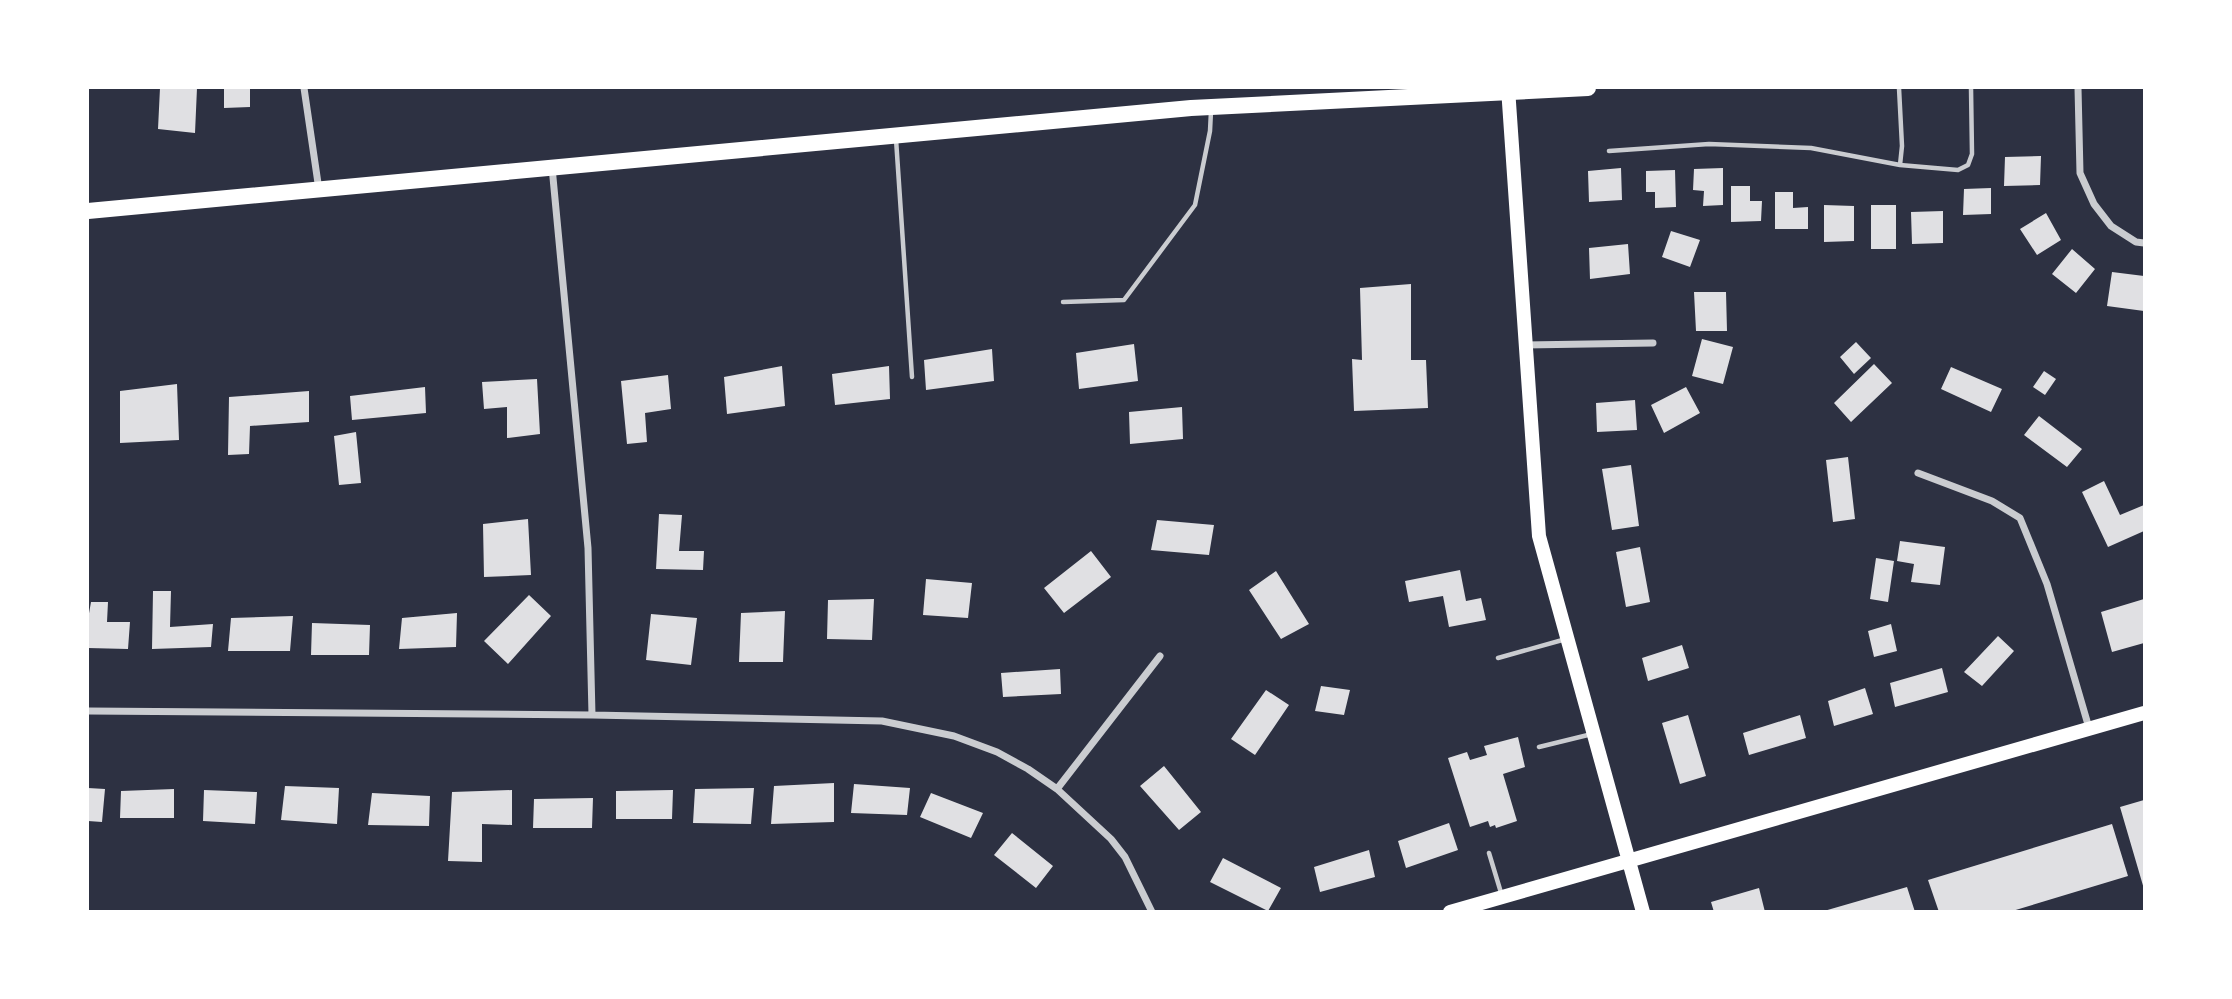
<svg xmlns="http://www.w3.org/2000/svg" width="2232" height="999" viewBox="0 0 2232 999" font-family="Spectral,serif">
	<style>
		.building { fill: #e0e0e3 }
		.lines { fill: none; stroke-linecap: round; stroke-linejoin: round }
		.service { stroke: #caccd0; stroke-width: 4.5 }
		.minor { stroke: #caccd0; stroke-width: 7 }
		.secondary { stroke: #fff; stroke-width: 14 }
		.primary { stroke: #fff; stroke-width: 16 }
	</style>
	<rect width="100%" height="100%" fill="#2d3142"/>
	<path class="building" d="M 160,88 L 197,88 L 195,133 L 158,129 Z
		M 224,88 L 250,88 L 250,107 L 224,108 Z
		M 2041,156 L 2040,185 L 2004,186 L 2005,157 Z
		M 1621,168 L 1622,200 L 1589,202 L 1588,171 Z
		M 1723,168 L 1723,205 L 1703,206 L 1704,191 L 1693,190 L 1694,169 Z
		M 1675,170 L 1676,207 L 1655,208 L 1655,192 L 1646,192 L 1646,171 Z
		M 1731,186 L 1750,186 L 1750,201 L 1762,201 L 1761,221 L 1731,222 Z
		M 1991,188 L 1991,214 L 1963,215 L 1964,189 Z
		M 1775,192 L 1793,192 L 1793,208 L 1808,207 L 1808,229 L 1775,229 Z
		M 1824,205 L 1854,206 L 1854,241 L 1824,242 Z
		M 1871,205 L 1896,205 L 1896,249 L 1871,249 Z
		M 1943,211 L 1943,243 L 1912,244 L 1911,212 Z
		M 2046,213 L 2061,240 L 2037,255 L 2020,229 Z
		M 1671,231 L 1700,240 L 1690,267 L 1662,257 Z
		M 1628,244 L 1630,274 L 1590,279 L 1589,248 Z
		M 2072,249 L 2095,269 L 2076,293 L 2052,274 Z
		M 2112,272 L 2144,276 L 2144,311 L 2107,306 Z
		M 1411,284 L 1411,360 L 1426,360 L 1428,408 L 1354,411 L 1352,359 L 1362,360 L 1360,288 Z
		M 1694,292 L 1726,292 L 1727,331 L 1696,331 Z
		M 1702,339 L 1733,347 L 1723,384 L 1692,376 Z
		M 1856,342 L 1871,358 L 1854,374 L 1840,357 Z
		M 1134,344 L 1138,381 L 1079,389 L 1076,353 Z
		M 992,349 L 994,381 L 926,390 L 924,360 Z
		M 1874,364 L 1892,383 L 1851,422 L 1834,403 Z
		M 782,366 L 785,406 L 727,414 L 724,377 Z
		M 889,366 L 890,399 L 835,405 L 832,374 Z
		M 1951,367 L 2002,389 L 1991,412 L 1941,389 Z
		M 2044,371 L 2056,379 L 2045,395 L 2033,387 Z
		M 668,375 L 671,409 L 645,413 L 647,442 L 627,444 L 621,381 Z
		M 537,379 L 540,434 L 507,438 L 507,407 L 484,409 L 482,382 Z
		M 177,384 L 179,440 L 120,443 L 120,391 Z
		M 425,387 L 426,413 L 352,420 L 350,396 Z
		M 1686,387 L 1700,413 L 1664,433 L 1651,405 Z
		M 309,391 L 309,422 L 250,426 L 249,454 L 228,455 L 229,397 Z
		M 1635,400 L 1637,430 L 1597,432 L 1596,403 Z
		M 1182,407 L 1183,439 L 1130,444 L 1129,412 Z
		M 2039,416 L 2082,449 L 2067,467 L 2024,435 Z
		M 356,432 L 361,483 L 339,485 L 334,436 Z
		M 1848,457 L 1855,519 L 1833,522 L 1826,460 Z
		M 1631,465 L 1639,526 L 1612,530 L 1602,469 Z
		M 2104,481 L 2120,515 L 2144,505 L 2144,531 L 2108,547 L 2082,492 Z
		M 659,514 L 682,515 L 679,551 L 704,551 L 703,570 L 656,569 Z
		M 528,519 L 531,575 L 484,577 L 483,524 Z
		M 1157,520 L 1214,525 L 1209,555 L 1151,550 Z
		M 1900,541 L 1945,547 L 1940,585 L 1911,582 L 1914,564 L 1897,561 Z
		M 1640,547 L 1650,602 L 1626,607 L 1616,552 Z
		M 1091,551 L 1111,577 L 1064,613 L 1044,588 Z
		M 1876,558 L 1894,561 L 1888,602 L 1870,599 Z
		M 1460,570 L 1466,601 L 1481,598 L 1486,620 L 1449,627 L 1443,596 L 1409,602 L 1405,581 Z
		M 1276,571 L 1309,624 L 1281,639 L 1249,590 Z
		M 926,579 L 972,583 L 968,618 L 923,615 Z
		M 153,591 L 171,591 L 170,627 L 213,624 L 211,647 L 152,649 Z
		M 529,595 L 551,616 L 508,664 L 484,641 Z
		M 874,599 L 872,640 L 827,639 L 828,600 Z
		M 2144,599 L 2144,643 L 2112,652 L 2101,612 Z
		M 91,602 L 108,602 L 107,622 L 130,622 L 128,649 L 88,648 L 88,619 Z
		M 785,611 L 783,662 L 739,662 L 741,613 Z
		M 457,613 L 456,647 L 399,649 L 402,618 Z
		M 651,614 L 697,618 L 691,665 L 646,660 Z
		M 293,616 L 290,651 L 228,651 L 231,618 Z
		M 312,623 L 370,625 L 369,655 L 311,655 Z
		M 1891,624 L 1897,651 L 1874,657 L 1868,631 Z
		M 1998,636 L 2014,651 L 1982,686 L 1964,672 Z
		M 1682,645 L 1689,668 L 1648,681 L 1642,658 Z
		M 1942,668 L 1948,692 L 1895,707 L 1890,683 Z
		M 1060,669 L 1061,694 L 1003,697 L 1001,673 Z
		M 1321,686 L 1350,690 L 1344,715 L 1315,711 Z
		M 1865,688 L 1873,714 L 1834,726 L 1828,701 Z
		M 1266,690 L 1289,705 L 1255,755 L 1231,739 Z
		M 1688,715 L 1706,776 L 1680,784 L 1662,723 Z
		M 1800,715 L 1806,738 L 1749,755 L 1743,733 Z
		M 1518,737 L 1525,767 L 1503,774 L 1517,821 L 1496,828 L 1495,825 L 1490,827 L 1488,821 L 1470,827 L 1448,758 L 1467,752 L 1470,760 L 1487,755 L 1484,746 Z
		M 1164,766 L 1201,812 L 1179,830 L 1140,786 Z
		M 834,783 L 834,822 L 771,824 L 774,786 Z
		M 854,784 L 910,788 L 907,815 L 851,813 Z
		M 285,786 L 339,788 L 337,824 L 281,820 Z
		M 88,788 L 105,789 L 102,822 L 88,821 Z
		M 754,788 L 751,824 L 693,823 L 695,789 Z
		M 174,789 L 174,818 L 120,818 L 121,791 Z
		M 204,790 L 257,792 L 255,824 L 203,821 Z
		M 512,790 L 512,825 L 482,824 L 482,862 L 448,861 L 452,792 Z
		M 673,790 L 672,819 L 616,819 L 616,791 Z
		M 372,793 L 430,796 L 429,826 L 368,825 Z
		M 931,793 L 983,813 L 971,838 L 920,817 Z
		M 593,798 L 592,828 L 533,828 L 534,799 Z
		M 2144,800 L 2144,889 L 2120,807 Z
		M 1449,823 L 1458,850 L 1406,868 L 1398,841 Z
		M 2112,824 L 2128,876 L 2009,912 L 1939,912 L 1928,880 Z
		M 1012,833 L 1053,866 L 1036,888 L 994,855 Z
		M 1369,850 L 1375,877 L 1320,892 L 1314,867 Z
		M 1223,858 L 1281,888 L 1268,911 L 1210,882 Z
		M 1907,887 L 1915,912 L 1824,912 L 1824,911 Z
		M 1759,888 L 1765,912 L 1714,912 L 1711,902 Z"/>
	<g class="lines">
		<path class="service" d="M 1899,88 L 1902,146 L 1900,165
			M 896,139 L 912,377
			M 1609,151 L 1709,144 L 1811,148 L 1900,165 L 1958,170 L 1968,165 L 1972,154 L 1971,88
			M 1063,302 L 1124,300 L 1195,205 L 1210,131 L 1211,111
			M 1498,658 L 1566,639
			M 1539,747 L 1592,734
			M 1489,853 L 1502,896"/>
		<path class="minor" d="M 304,88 L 319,190
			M 2078,88 L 2080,173 L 2094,204 L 2111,226 L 2136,242 L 2144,243
			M 552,167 L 588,548 L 592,715
			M 1525,345 L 1653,343
			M 1918,473 L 1992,501 L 2020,518 L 2047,584 L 2089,728
			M 88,711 L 592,715 L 882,721 L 954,736 L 997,752 L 1028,769 L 1057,789 L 1111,839 L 1125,857 L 1152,912
			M 1057,789 L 1160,656"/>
		<path class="secondary" d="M 1508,88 L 1539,536 L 1643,912
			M 1450,912 L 2144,713"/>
		<path class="primary" d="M 88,211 L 1191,108 L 1588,88"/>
	</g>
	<rect width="2232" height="999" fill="none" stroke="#ffffff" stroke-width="178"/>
</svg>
